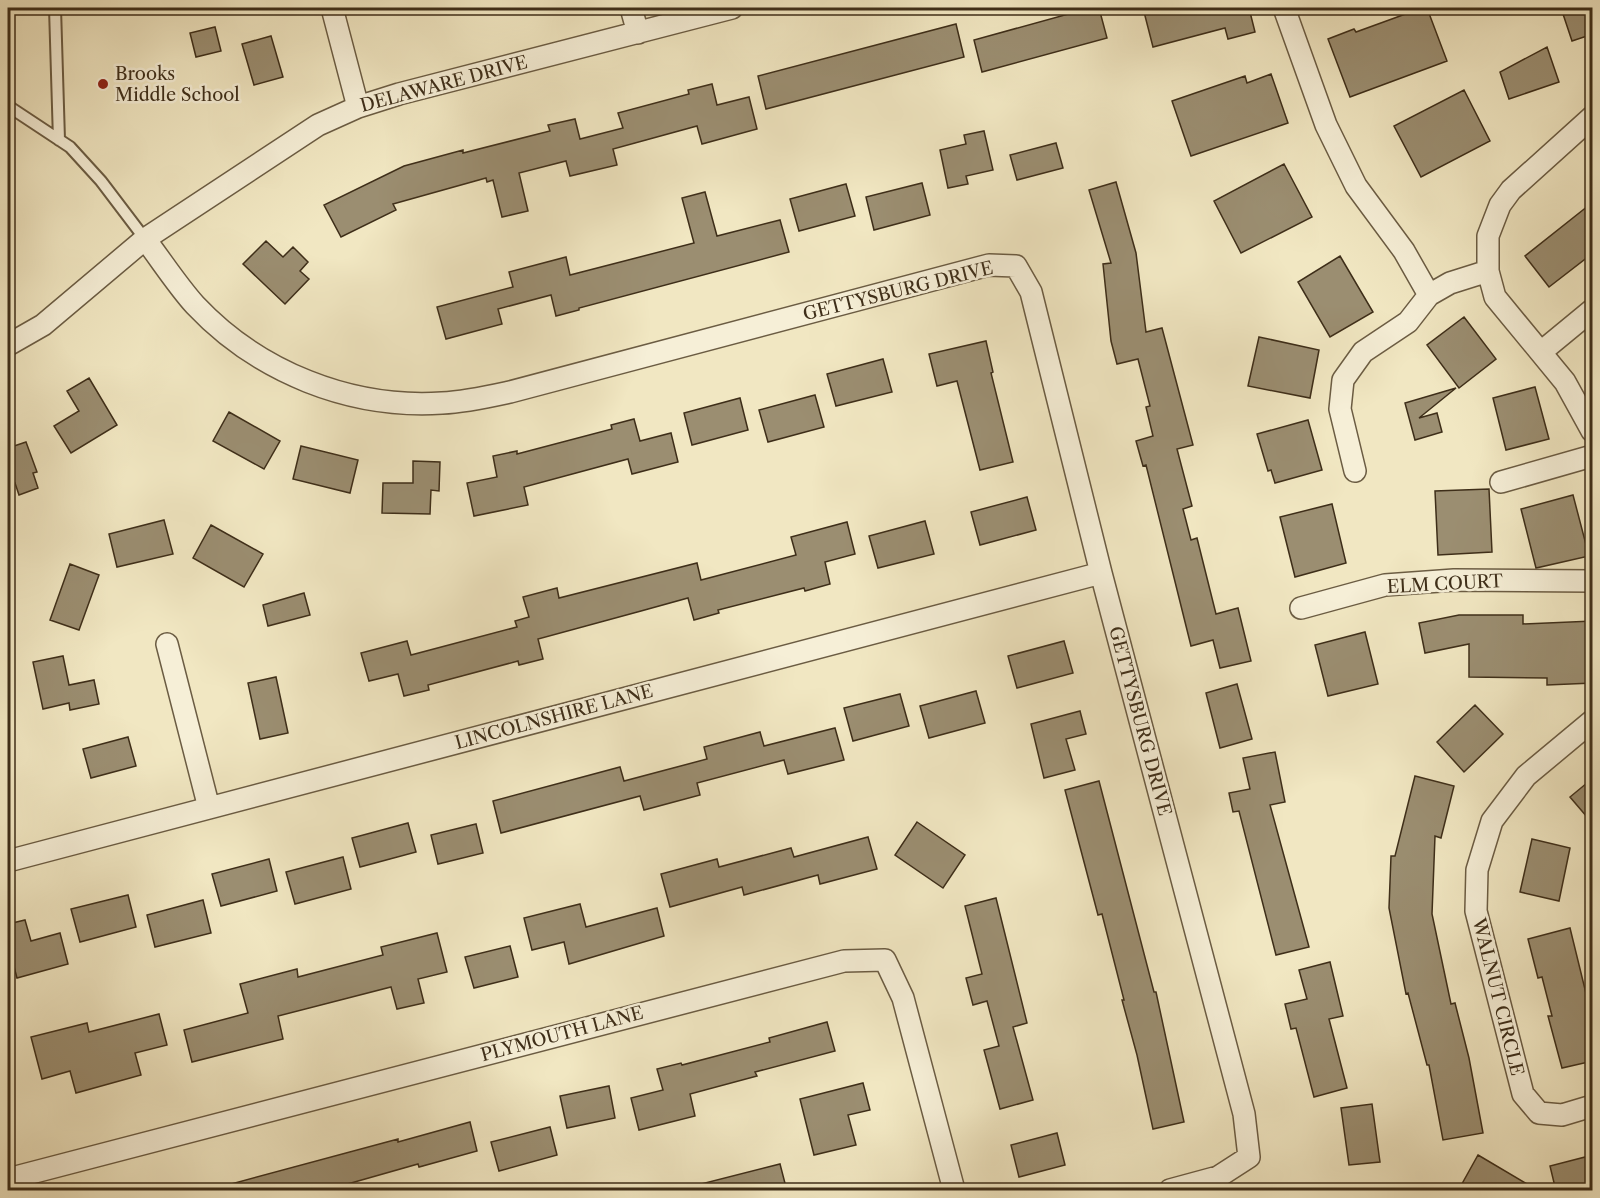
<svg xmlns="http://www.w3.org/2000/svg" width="1600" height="1198" viewBox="0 0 1600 1198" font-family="'Libre Caslon Text',serif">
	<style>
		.building { fill: #9b8e71; stroke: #3e2e19; stroke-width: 1.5 }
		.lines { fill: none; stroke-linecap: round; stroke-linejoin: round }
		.service-casing { stroke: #6b5c43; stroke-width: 14 }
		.minor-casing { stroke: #6b5c43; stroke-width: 24 }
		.service { stroke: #f6efd7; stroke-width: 10 }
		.minor { stroke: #f6efd7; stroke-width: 21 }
		.poi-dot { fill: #8f2418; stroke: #f6efd7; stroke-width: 2 }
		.labels { text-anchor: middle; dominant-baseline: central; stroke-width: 5; stroke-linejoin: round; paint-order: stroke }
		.poi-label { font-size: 18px; fill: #3e2e19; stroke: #f6efd7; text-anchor: start }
		.street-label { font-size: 18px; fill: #3e2e19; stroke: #f6efd7 }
	</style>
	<rect width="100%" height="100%" fill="#f1e7c2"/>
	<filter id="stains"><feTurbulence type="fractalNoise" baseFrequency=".00333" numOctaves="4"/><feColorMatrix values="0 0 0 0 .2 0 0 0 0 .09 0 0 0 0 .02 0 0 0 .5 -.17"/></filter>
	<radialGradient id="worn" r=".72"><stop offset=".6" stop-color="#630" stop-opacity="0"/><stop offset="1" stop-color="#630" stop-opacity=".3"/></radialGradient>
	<path class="building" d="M 1090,8 L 1099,8 L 1107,38 L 982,72 L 974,40 Z
		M 1143,8 L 1249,8 L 1255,32 L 1228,39 L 1225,28 L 1153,47 Z
		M 1422,8 L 1427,8 L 1447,61 L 1350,97 L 1328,39 L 1354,29 L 1356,32 Z
		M 1561,8 L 1593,8 L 1593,34 L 1572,41 Z
		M 956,24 L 964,57 L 766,109 L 758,76 Z
		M 215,27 L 221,51 L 196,57 L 190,33 Z
		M 271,36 L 283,77 L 254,85 L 242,44 Z
		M 1547,47 L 1559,82 L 1509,99 L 1500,72 Z
		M 1271,74 L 1288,123 L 1191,156 L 1172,101 L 1245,76 L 1247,83 Z
		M 712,84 L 717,105 L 749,97 L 757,129 L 702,144 L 697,126 L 613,149 L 617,165 L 570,176 L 566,161 L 519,173 L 528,211 L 502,217 L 493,180 L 487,182 L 486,178 L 393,204 L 396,210 L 341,237 L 324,205 L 404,166 L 463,150 L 463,153 L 550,131 L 548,125 L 575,119 L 580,139 L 623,128 L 618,113 L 689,94 L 688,90 Z
		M 1464,90 L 1490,141 L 1421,177 L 1394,126 Z
		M 984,131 L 993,170 L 966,176 L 968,184 L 948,188 L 940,150 L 966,144 L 964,135 Z
		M 1056,143 L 1063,168 L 1017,180 L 1010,155 Z
		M 1284,164 L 1312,217 L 1241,253 L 1214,201 Z
		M 1116,182 L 1136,253 L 1146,332 L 1162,328 L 1193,445 L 1177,449 L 1192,506 L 1183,509 L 1191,540 L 1197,538 L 1216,614 L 1238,608 L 1251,661 L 1220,668 L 1213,640 L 1191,646 L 1146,465 L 1143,466 L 1136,441 L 1153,436 L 1146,407 L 1150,406 L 1138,359 L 1117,364 L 1111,341 L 1103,264 L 1111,263 L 1089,190 Z
		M 922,183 L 930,215 L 874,230 L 866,197 Z
		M 846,184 L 855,216 L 799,231 L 790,199 Z
		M 705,192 L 717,236 L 780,220 L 789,252 L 579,308 L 579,310 L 556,316 L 551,295 L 498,309 L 502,324 L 446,339 L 437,307 L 513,287 L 509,272 L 566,257 L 570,275 L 694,243 L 682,198 Z
		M 1593,202 L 1593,253 L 1549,287 L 1525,256 Z
		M 266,241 L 283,257 L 293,247 L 308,262 L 300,271 L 309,279 L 285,304 L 243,264 Z
		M 1340,256 L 1373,312 L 1330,337 L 1298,282 Z
		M 1464,317 L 1496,359 L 1459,388 L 1427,345 Z
		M 1259,337 L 1319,350 L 1310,398 L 1248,386 Z
		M 986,341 L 993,372 L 991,373 L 1013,462 L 980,470 L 957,381 L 937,386 L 929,354 Z
		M 883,359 L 892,392 L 836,406 L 827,374 Z
		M 89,378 L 117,425 L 71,453 L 54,426 L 79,411 L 67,391 Z
		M 1535,387 L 1549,439 L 1506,450 L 1493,398 Z
		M 1456,388 L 1419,418 L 1437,413 L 1442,432 L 1415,440 L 1405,403 Z
		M 815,395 L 824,427 L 768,442 L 759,410 Z
		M 740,398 L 748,430 L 692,445 L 684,413 Z
		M 229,412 L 280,441 L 264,469 L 213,441 Z
		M 634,419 L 640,441 L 671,433 L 678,462 L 632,474 L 628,459 L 524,487 L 528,505 L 474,516 L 467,483 L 497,477 L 493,456 L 517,451 L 517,454 L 612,429 L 611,425 Z
		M 1308,420 L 1322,470 L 1275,483 L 1271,470 L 1268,471 L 1257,434 Z
		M 26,442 L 37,472 L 33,473 L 38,488 L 19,495 L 15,483 L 8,486 L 8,448 Z
		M 301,446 L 358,460 L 350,493 L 293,479 Z
		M 413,461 L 440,462 L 439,491 L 431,490 L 430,514 L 382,513 L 383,483 L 413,483 Z
		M 1489,489 L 1492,552 L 1438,555 L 1435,491 Z
		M 1573,495 L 1589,556 L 1536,568 L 1521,509 Z
		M 1027,497 L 1036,530 L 980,545 L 971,512 Z
		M 1332,504 L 1346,563 L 1295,577 L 1280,517 Z
		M 164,520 L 173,554 L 117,567 L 109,534 Z
		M 925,521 L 934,554 L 878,568 L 869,536 Z
		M 847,522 L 855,554 L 825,562 L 830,584 L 805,591 L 804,588 L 718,610 L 719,613 L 694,620 L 688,598 L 641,611 L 538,639 L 543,659 L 519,665 L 518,661 L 428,685 L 429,690 L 404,696 L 398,674 L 369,681 L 361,653 L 407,641 L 411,655 L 517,627 L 515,621 L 529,617 L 523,597 L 557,588 L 559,598 L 697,563 L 701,580 L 796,555 L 791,537 Z
		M 211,525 L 263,554 L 244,587 L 193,558 Z
		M 70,564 L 99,575 L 79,630 L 50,620 Z
		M 304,593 L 310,615 L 268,626 L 263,605 Z
		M 1459,615 L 1523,615 L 1523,624 L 1593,621 L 1593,683 L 1547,685 L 1547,678 L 1469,677 L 1469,644 L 1425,653 L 1419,623 Z
		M 1365,632 L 1378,684 L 1328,696 L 1315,645 Z
		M 1064,641 L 1073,673 L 1017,688 L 1008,656 Z
		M 63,656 L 69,685 L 94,680 L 99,704 L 70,710 L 69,703 L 43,709 L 33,662 Z
		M 276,677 L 288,733 L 260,739 L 248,683 Z
		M 1237,684 L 1252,739 L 1220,748 L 1206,693 Z
		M 976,691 L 985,723 L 929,738 L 920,706 Z
		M 900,694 L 909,726 L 853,741 L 844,708 Z
		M 1475,705 L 1503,734 L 1464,772 L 1437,742 Z
		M 1080,711 L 1086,734 L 1066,739 L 1075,770 L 1044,778 L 1031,724 Z
		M 835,728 L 844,760 L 788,774 L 784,760 L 697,783 L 700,795 L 644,810 L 640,796 L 501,833 L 493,801 L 620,767 L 624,781 L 707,759 L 704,747 L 760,732 L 764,746 Z
		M 128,737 L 136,766 L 91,778 L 83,749 Z
		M 1275,752 L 1285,802 L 1270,805 L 1309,947 L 1276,955 L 1239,811 L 1233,812 L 1229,793 L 1250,789 L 1243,758 Z
		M 1415,776 L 1454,786 L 1441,838 L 1435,836 L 1432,914 L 1451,1004 L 1455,1003 L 1469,1058 L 1483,1133 L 1443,1140 L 1429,1065 L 1427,1065 L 1408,993 L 1406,994 L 1389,908 L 1391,856 L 1395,856 Z
		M 1593,778 L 1593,824 L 1570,797 Z
		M 1099,781 L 1154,992 L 1156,992 L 1184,1122 L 1153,1129 L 1137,1055 L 1122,1000 L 1124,1000 L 1102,914 L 1098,915 L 1065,790 Z
		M 917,822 L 965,855 L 943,888 L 895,855 Z
		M 408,823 L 416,852 L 360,867 L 352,838 Z
		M 476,824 L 483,853 L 438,864 L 431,835 Z
		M 868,837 L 877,869 L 820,884 L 818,875 L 744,895 L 742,887 L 670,907 L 661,874 L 717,859 L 719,867 L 791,848 L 794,857 Z
		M 1532,839 L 1570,848 L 1559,901 L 1520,892 Z
		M 343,857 L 351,889 L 295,904 L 286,872 Z
		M 269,859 L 277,891 L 221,906 L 212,874 Z
		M 128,895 L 136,927 L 80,942 L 71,909 Z
		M 996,898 L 1027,1023 L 1013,1027 L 1033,1100 L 1000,1109 L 984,1050 L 999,1046 L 987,1001 L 973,1005 L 966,978 L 982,974 L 965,906 Z
		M 203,900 L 211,933 L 155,947 L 147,915 Z
		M 580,904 L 586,927 L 657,908 L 664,936 L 569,964 L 564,942 L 532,950 L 524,918 Z
		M 25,920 L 31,941 L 60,933 L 68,964 L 17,978 L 8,944 L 8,924 Z
		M 1570,928 L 1593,1022 L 1593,1061 L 1562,1068 L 1548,1016 L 1552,1016 L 1542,977 L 1538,978 L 1528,939 Z
		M 437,933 L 447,972 L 418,979 L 424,1003 L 397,1009 L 391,987 L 278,1016 L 283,1039 L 192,1062 L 184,1030 L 248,1013 L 240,984 L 297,969 L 298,977 L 383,955 L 381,947 Z
		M 510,946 L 518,977 L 474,988 L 465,957 Z
		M 1330,962 L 1343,1016 L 1329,1019 L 1347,1088 L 1314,1097 L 1296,1028 L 1291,1029 L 1285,1004 L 1307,999 L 1299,970 Z
		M 159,1014 L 167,1045 L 135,1053 L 141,1075 L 76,1093 L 70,1071 L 42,1079 L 31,1037 L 87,1023 L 89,1032 Z
		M 827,1022 L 835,1051 L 755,1072 L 757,1076 L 690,1094 L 695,1116 L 639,1130 L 631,1098 L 663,1090 L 657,1069 L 681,1063 L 682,1065 L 770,1042 L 769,1038 Z
		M 863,1083 L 870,1110 L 848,1115 L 856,1145 L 814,1155 L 800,1099 Z
		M 609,1086 L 615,1118 L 567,1128 L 560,1096 Z
		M 1372,1104 L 1380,1162 L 1349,1165 L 1341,1108 Z
		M 470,1122 L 477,1151 L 419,1167 L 418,1164 L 323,1191 L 231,1191 L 231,1184 L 398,1139 L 398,1142 Z
		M 550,1127 L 557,1155 L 499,1171 L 491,1142 Z
		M 1057,1133 L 1065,1165 L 1019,1177 L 1011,1145 Z
		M 1478,1155 L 1539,1191 L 1458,1191 Z
		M 1589,1156 L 1593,1170 L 1593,1191 L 1556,1191 L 1550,1166 Z
		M 780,1164 L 787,1191 L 702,1191 L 701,1184 Z"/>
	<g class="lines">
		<g class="service-casing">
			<path id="service" d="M 55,8 L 59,140
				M 8,106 L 70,147 L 101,181 L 145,239"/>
		</g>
		<g class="minor-casing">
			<path id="minor" d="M 332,8 L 358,107
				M 631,8 L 638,33
				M 1284,8 L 1326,125 L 1356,186 L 1404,251 L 1429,295
				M 1592,117 L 1511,190 L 1500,205 L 1488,236 L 1488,271 L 1495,297 L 1565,382 L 1592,431
				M 145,239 C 161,260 177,285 195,305 C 258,372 350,409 442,403 C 465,402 487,397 510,392 L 989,265 L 1016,266 L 1031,292 L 1101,573 L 1244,1114 L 1249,1157 L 1218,1177 L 1170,1190
				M 8,345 L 43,325 L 145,239 L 318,125 L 358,107 L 399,94 L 732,8
				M 1541,352 L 1592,310
				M 1355,471 L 1340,409 L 1343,380 L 1363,352 L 1408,322 L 1429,295 L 1450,283 L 1488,271
				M 1501,482 L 1592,456
				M 1301,608 L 1385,585 L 1454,580 L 1592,581
				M 167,644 L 209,808
				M 1592,721 L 1526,776 L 1492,821 L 1477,870 L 1476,911 L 1523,1094 L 1539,1113 L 1562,1115 L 1592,1106
				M 8,861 L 1101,573
				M 8,1179 L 844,961 L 885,960 L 903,998 L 954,1190"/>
		</g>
		<use href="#service" class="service"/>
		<use href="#minor" class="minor"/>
	</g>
	<circle class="poi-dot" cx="103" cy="84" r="6"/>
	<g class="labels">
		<g class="poi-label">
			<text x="115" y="74">Brooks<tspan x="115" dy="21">Middle School</tspan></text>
		</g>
		<g class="street-label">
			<text transform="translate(444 84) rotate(-15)">DELAWARE DRIVE</text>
			<text transform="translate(898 291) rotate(-14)">GETTYSBURG DRIVE</text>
			<text transform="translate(1445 584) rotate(-3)">ELM COURT</text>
			<text transform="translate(554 717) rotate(-15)">LINCOLNSHIRE LANE</text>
			<text transform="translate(1140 721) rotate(75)">GETTYSBURG DRIVE</text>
			<text transform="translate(1498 997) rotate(76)">WALNUT CIRCLE</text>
			<text transform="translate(562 1034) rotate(-15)">PLYMOUTH LANE</text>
		</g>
	</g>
	<rect width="1600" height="1198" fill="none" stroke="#f1e7c2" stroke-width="30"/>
	<rect x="9" y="9" width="1582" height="1180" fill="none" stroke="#3e2e19" stroke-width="3"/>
	<rect x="15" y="15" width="1570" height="1168" fill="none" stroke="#3e2e19" stroke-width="1.5"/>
	<rect width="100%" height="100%" filter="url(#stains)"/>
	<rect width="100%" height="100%" fill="url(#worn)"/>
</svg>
